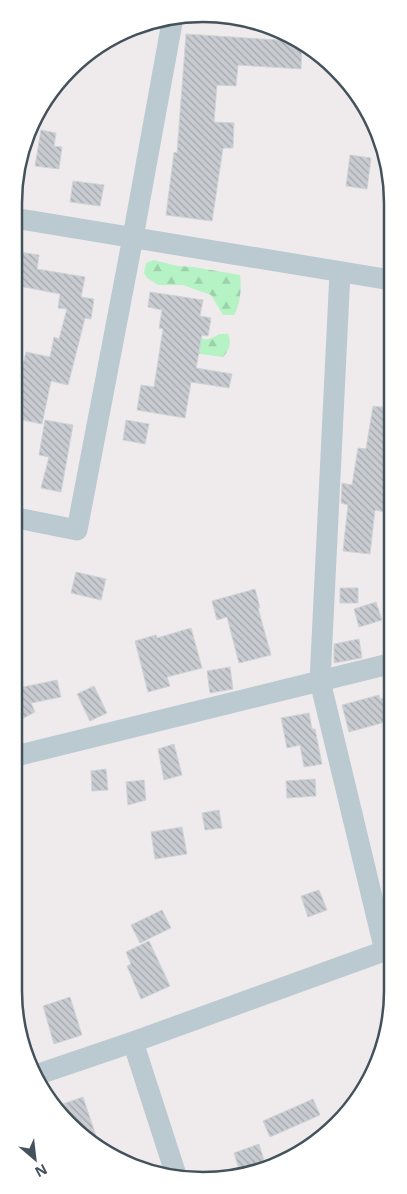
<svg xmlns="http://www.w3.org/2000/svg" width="407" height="1194" viewBox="0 0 407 1194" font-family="'Noto Sans',sans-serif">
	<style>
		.forest { fill: url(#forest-firs) }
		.building { fill: url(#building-back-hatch); stroke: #cfd3d8 }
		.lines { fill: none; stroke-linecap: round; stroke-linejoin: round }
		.street { stroke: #bbc9d0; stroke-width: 21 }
		.rim { fill: none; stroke: #43525b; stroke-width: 2.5 }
	</style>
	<defs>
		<pattern id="forest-firs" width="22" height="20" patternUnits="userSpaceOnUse" patternTransform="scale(1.25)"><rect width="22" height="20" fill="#b5f2c4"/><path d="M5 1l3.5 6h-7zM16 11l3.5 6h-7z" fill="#9dd1ab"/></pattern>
		<pattern id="building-back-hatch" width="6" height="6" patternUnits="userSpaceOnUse" patternTransform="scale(1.25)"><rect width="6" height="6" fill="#c8ccd1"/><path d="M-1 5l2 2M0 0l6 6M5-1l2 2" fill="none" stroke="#a4a8ad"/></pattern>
	</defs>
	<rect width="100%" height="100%" fill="#efebec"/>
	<path class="forest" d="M 154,260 L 177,266 L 194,267 L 240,275 C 242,288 240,305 234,315 L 223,315 L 211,295 L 183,285 L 158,285 L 147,278 L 144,273 L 146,263 Z
		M 219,334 L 228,334 C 232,342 229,351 223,357 L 194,353 L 198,337 C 206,341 212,339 219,334 Z"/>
	<path class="building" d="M 279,31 L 302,42 L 301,69 L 238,65 L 236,86 L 217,85 L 214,122 L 234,123 L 233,148 L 223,148 L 212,221 L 166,215 L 174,152 L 177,153 L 186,34 L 277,40 Z
		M 41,130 L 56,133 L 54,146 L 62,147 L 59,169 L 35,166 Z
		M 350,155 L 371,158 L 367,189 L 346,186 Z
		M 73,181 L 104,185 L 100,206 L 70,202 Z
		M 19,252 L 39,255 L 37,269 L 85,277 L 81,297 L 94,299 L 91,319 L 85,318 L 68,385 L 51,381 L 42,424 L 18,419 L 18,386 L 26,352 L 50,357 L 54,337 L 59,339 L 67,309 L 58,308 L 60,294 L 19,286 Z
		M 150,292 L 203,300 L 200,316 L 211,318 L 208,336 L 202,335 L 196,368 L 232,374 L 229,388 L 191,382 L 185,418 L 137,410 L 141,385 L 154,387 L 163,329 L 159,328 L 162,310 L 148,307 Z
		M 373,406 L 390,408 L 390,477 L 387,493 L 390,493 L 390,513 L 375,510 L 370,554 L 343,551 L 348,505 L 341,503 L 342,483 L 352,485 L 358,448 L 366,449 Z
		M 45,420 L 73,425 L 61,492 L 41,488 L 49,457 L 39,455 Z
		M 126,420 L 149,424 L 145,444 L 123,440 Z
		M 76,572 L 106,579 L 101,600 L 71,593 Z
		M 340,588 L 358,588 L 358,603 L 340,603 Z
		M 255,589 L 260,608 L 258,608 L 271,655 L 239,663 L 227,617 L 217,620 L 212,601 Z
		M 376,602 L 382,620 L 359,627 L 354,609 Z
		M 191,628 L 202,668 L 167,677 L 170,686 L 148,692 L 135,641 L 156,635 L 157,638 Z
		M 359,639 L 362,658 L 334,663 L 334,644 Z
		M 230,667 L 233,689 L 210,693 L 207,671 Z
		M 16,674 L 23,687 L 57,680 L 61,697 L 31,703 L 35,712 L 16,722 Z
		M 94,686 L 107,713 L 90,721 L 77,694 Z
		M 379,695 L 380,699 L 389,697 L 389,721 L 349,732 L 342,705 Z
		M 309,713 L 312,729 L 315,729 L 322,764 L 304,767 L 300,745 L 287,748 L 281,718 Z
		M 174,744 L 182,775 L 164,780 L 158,749 Z
		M 106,769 L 108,790 L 92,791 L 91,771 Z
		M 315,779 L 316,796 L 287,798 L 286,781 Z
		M 144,780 L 146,800 L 128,805 L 126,782 Z
		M 219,810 L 222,828 L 205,830 L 202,813 Z
		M 182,827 L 187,854 L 155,859 L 151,832 Z
		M 319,890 L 327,910 L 308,917 L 301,896 Z
		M 162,910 L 171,928 L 140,943 L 131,925 Z
		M 149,941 L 170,986 L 141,999 L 127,966 L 131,964 L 126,952 Z
		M 70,997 L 82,1035 L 54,1044 L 43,1006 Z
		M 83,1097 L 99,1145 L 60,1115 L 57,1106 Z
		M 313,1099 L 320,1115 L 270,1137 L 263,1121 Z
		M 259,1144 L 266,1167 L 252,1174 L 241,1175 L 234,1153 Z"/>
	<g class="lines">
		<path class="street" d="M 20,219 L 391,280
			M 340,272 L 320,681 L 385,951
			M 17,518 L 77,530 L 133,237 L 173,17
			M 16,756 L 389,664
			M 133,1042 L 177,1178
			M 36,1075 L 133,1042 L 387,950"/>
	</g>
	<path d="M0 0H407V1194H0ZM203 22H203A181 181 0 0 1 384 203V991A181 181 0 0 1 203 1172H203A181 181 0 0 1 22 991V203A181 181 0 0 1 203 22Z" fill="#fff" fill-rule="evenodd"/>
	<path class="rim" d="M203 22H203A181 181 0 0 1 384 203V991A181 181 0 0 1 203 1172H203A181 181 0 0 1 22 991V203A181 181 0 0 1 203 22Z"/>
	<g transform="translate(35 1159) rotate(152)" stroke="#ffffff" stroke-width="4" paint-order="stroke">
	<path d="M0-4L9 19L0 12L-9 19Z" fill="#43525b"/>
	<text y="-8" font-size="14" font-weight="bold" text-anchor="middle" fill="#43525b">N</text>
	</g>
</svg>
